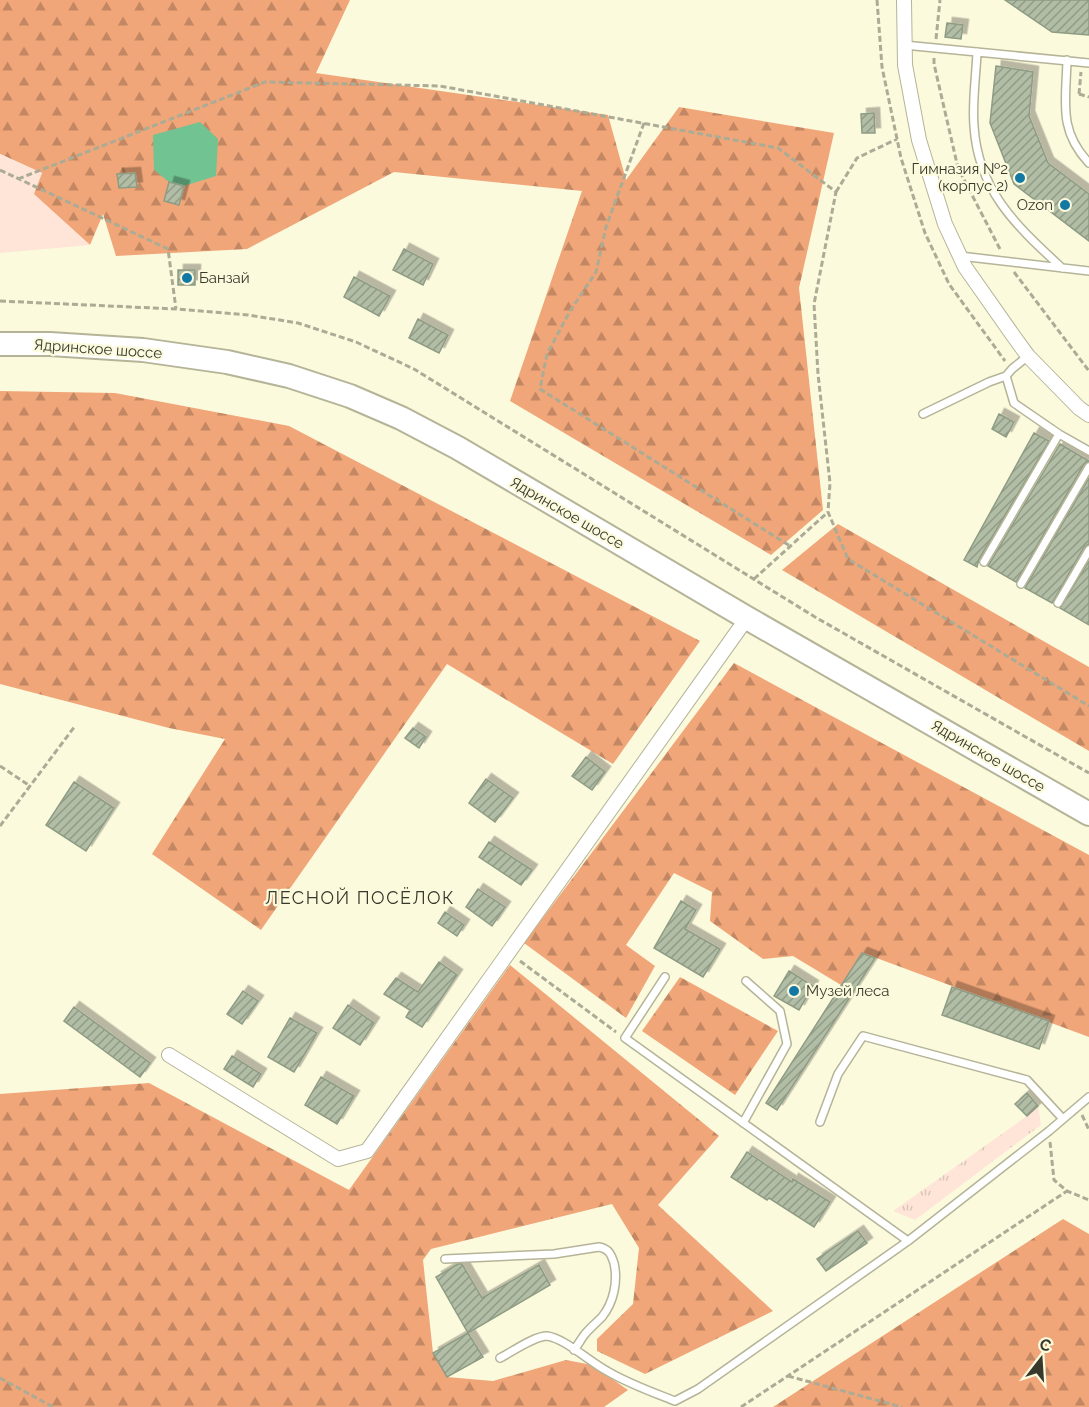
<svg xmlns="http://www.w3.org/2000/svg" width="1089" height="1407" viewBox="0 0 1089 1407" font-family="Raleway,sans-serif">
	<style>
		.grass { fill: url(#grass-tufts) }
		.forest { fill: url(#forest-firs) }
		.green { fill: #fee5d7 }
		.water { fill: #72c392 }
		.building { fill: url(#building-hatch); stroke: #8f9c84; stroke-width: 1.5; filter: url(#shadow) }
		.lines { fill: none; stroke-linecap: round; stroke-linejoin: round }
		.service-casing { stroke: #b5b498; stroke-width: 10 }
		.minor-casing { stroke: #b5b498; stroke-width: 16 }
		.primary-casing { stroke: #b5b498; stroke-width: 26 }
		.path { stroke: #acab95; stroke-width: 3; stroke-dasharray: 6 3; stroke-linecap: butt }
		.service { stroke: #fff; stroke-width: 7 }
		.minor { stroke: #fff; stroke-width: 14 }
		.primary { stroke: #fff; stroke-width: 22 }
		.poi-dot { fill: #1278a4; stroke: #fcfadd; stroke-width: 2 }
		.labels { text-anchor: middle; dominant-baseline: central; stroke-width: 4.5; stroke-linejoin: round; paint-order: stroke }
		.poi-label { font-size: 15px; fill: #38382c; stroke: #fcfadd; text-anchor: end }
		.street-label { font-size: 15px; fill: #38382c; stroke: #fcfadd }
		.quarter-label { font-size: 18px; letter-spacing: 1.5px; fill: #38382c; stroke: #fcfadd }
	</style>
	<defs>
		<pattern id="grass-tufts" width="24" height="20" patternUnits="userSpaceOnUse" patternTransform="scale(1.5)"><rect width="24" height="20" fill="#fee5d7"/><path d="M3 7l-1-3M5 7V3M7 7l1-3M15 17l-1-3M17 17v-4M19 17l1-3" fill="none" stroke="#dac5b9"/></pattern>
		<pattern id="forest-firs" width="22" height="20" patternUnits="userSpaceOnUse" patternTransform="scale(1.5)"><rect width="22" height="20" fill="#f0a678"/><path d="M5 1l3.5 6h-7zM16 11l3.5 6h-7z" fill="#c38863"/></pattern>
		<pattern id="building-hatch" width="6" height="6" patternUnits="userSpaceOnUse" patternTransform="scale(1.5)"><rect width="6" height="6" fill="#b1bea5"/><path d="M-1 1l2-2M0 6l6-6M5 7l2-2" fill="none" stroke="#919b87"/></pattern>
		<filter id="shadow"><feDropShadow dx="5.5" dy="-5.5" stdDeviation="0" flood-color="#0004"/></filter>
	</defs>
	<rect width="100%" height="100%" fill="#fcfadd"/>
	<path class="grass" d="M 1038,1106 L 1041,1125 L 915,1220 L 893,1211 L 1027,1116 Z"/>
	<path class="forest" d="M 0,0 L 350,0 L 316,73 L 608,115 L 626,180 L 679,107 L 834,133 L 799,288 L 823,510 L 771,555 L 510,401 L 582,191 L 394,172 L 247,249 L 116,256 L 103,214 L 90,245 L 33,194 L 42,173 L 0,154 Z
		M 0,391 L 115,393 L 289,426 L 700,641 L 613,764 L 447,664 L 261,930 L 152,854 L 225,739 L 169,728 L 0,684 Z
		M 838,524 L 1089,667 L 1089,751 L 782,570 Z
		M 734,663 L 1089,855 L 1089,1037 L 863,953 L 841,985 L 793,956 L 763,959 L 710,921 L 712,892 L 674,873 L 626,945 L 655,966 L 626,1018 L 524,943 Z
		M 510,965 L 719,1136 L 658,1205 L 773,1311 L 645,1374 L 597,1351 L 597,1339 L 633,1304 L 639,1248 L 612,1204 L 431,1249 L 423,1260 L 433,1353 L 447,1377 L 493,1381 L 566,1360 L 592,1365 L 628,1390 L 604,1407 L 0,1407 L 0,1094 L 149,1083 L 349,1190 Z
		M 680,977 L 778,1031 L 735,1095 L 642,1031 Z
		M 1063,1219 L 1089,1234 L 1089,1407 L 773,1407 Z"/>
	<path class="green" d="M 0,154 L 42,173 L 34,194 L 90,245 L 0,253 Z"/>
	<path class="water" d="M 200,122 L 218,139 L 216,176 L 184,186 L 169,182 L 154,170 L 153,135 Z"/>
	<path class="building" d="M 1005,0 L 1089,0 L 1089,35 L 1052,32 Z
		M 947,23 L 963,25 L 961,39 L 945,37 Z
		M 996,66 L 1033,72 L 1029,116 L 1048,163 L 1089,194 L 1089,241 L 1014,184 L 990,123 Z
		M 874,113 L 875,133 L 862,133 L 861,114 Z
		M 135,173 L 137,187 L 119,188 L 117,174 Z
		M 169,182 L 184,186 L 179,205 L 164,201 Z
		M 404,249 L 433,264 L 423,285 L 393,270 Z
		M 178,270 L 195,270 L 195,285 L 178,285 Z
		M 354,277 L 390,296 L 379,316 L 344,297 Z
		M 418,319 L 448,335 L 439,353 L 409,338 Z
		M 999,414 L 1014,422 L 1006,437 L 992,429 Z
		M 1034,433 L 1049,441 L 979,559 L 977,567 L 964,560 Z
		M 1060,444 L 1089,461 L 1084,464 L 1016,582 L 988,566 Z
		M 1089,478 L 1089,544 L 1084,547 L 1052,603 L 1025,588 Z
		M 1089,561 L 1089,625 L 1060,608 Z
		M 413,728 L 426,737 L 419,748 L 405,738 Z
		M 586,757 L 605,772 L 592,790 L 572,776 Z
		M 486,779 L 513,798 L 495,822 L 469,803 Z
		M 74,782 L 114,808 L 86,851 L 46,825 Z
		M 489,842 L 532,870 L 521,885 L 479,857 Z
		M 478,889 L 505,907 L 492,926 L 466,907 Z
		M 681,901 L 696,910 L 685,929 L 720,949 L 703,977 L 654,948 Z
		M 445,912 L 464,925 L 457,936 L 438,923 Z
		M 862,953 L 875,958 L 777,1110 L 766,1103 Z
		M 439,962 L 457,975 L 422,1027 L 406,1017 L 410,1010 L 384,994 L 396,978 L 418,992 Z
		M 789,971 L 813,986 L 799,1010 L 774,996 Z
		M 952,987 L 1049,1021 L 1039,1049 L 942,1015 Z
		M 243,991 L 258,1001 L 242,1024 L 227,1014 Z
		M 348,1005 L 374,1023 L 360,1045 L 333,1028 Z
		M 74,1007 L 150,1063 L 140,1077 L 64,1021 Z
		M 290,1018 L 317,1033 L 294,1072 L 268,1057 Z
		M 232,1056 L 261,1074 L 253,1087 L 224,1069 Z
		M 321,1077 L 354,1096 L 337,1124 L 305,1105 Z
		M 1027,1093 L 1038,1106 L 1027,1116 L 1015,1104 Z
		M 747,1152 L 792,1182 L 793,1179 L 830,1202 L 814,1227 L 769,1198 L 767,1200 L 731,1177 Z
		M 858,1231 L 867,1243 L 826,1271 L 817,1259 Z
		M 458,1264 L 462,1264 L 482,1298 L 539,1265 L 550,1285 L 468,1333 L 436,1277 Z
		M 468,1333 L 483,1357 L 447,1377 L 433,1353 Z"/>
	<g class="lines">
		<g class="service-casing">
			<path id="service" d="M 904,45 L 1089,63
				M 977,52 C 976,77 972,102 974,126 C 978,192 1018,227 1062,268
				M 1067,60 C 1066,102 1058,130 1089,163
				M 960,256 L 1089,271
				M 1006,376 L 1014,403 L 1059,434
				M 923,414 L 989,382 L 1006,376 L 1012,369 L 1028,356
				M 984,562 L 1059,434 L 1089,451
				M 1021,584 L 1089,467
				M 1058,603 L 1089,550
				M 665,977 L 625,1038 L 908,1241
				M 820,1122 L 838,1074 L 863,1036 L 1027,1080 L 1063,1119
				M 743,1123 L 787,1044 L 780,1011 L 746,981
				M 445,1259 L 554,1254 L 599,1247 C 609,1249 611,1254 614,1263 C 618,1281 614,1302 602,1317 C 596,1323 590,1328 585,1334 C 581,1339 578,1345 574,1350
				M 500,1358 C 512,1352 534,1336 547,1336 C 564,1338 590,1362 607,1371 C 629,1384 652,1392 675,1401 L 698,1389 L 908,1241 L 1049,1131 L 1089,1097"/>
		</g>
		<g class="minor-casing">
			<path id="minor" d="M 904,0 L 905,65 L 919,140 L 945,224 L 965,267 L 1012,334 L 1028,356 L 1079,408 L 1089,415
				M 169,1055 L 338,1159 L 367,1151 L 747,618"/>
		</g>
		<g class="primary-casing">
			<path id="primary" d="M 0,344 L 50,344 L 143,350 L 227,362 L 289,376 L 350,396 L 401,418 L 458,448 L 747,618 L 1089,814"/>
		</g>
		<path class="path" d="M 877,0 L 882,67 L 901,158 L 925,233 L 949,284 L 1005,361
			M 936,39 L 940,0
			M 934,58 L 934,64 L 958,168 L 1001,251
			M 1079,94 L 1081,72
			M 1079,94 L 1089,97
			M 644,123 L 606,227 L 596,272 L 570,311 L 547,354 L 540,389 L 790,546
			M 0,170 L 168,249 L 176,309
			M 18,179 L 265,82 L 440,86 L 778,148 L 836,192 L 814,304 L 818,374 L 830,483 L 828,512 L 848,559 L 1089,706
			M 836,192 L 857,158 L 897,139
			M 1014,272 L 1089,371
			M 0,301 L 176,309 L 248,315 L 298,323 L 356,342 L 414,369 L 815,617 L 1089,773
			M 754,579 L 828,512
			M 0,766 L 30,786
			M 0,826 L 75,726
			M 520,961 L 616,1032
			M 1082,1115 L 1089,1130
			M 1050,1142 L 1054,1180 L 1067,1191 L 1089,1200
			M 788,1376 L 902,1407
			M 0,1378 L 53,1407
			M 741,1407 L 1067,1191"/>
		<use href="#service" class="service"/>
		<use href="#minor" class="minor"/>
		<use href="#primary" class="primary"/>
	</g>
	<g class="poi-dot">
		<circle cx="1020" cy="178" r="6"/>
		<circle cx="1065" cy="205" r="6"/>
		<circle cx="187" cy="278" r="6"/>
		<circle cx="794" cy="991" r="6"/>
	</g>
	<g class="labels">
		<g class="poi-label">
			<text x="1008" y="169">Гимназия №2<tspan x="1008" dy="17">(корпус 2)</tspan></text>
			<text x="1053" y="205">Ozon</text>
			<text x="199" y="278" text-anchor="start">Банзай</text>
			<text x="806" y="991" text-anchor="start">Музей леса</text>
		</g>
		<g class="street-label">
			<text transform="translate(98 349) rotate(4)">Ядринское шоссе</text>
			<text transform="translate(567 513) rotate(30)">Ядринское шоссе</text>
			<text transform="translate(988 756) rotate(30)">Ядринское шоссе</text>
		</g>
		<g class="quarter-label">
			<text x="360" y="897">ЛЕСНОЙ ПОСЁЛОК</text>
		</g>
	</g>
	<g transform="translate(1041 1359) rotate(17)" stroke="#fcfadd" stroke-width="4.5" paint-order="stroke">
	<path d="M0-4.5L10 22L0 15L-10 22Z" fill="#38382c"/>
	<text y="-9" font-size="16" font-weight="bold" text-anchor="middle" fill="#38382c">С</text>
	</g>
</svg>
